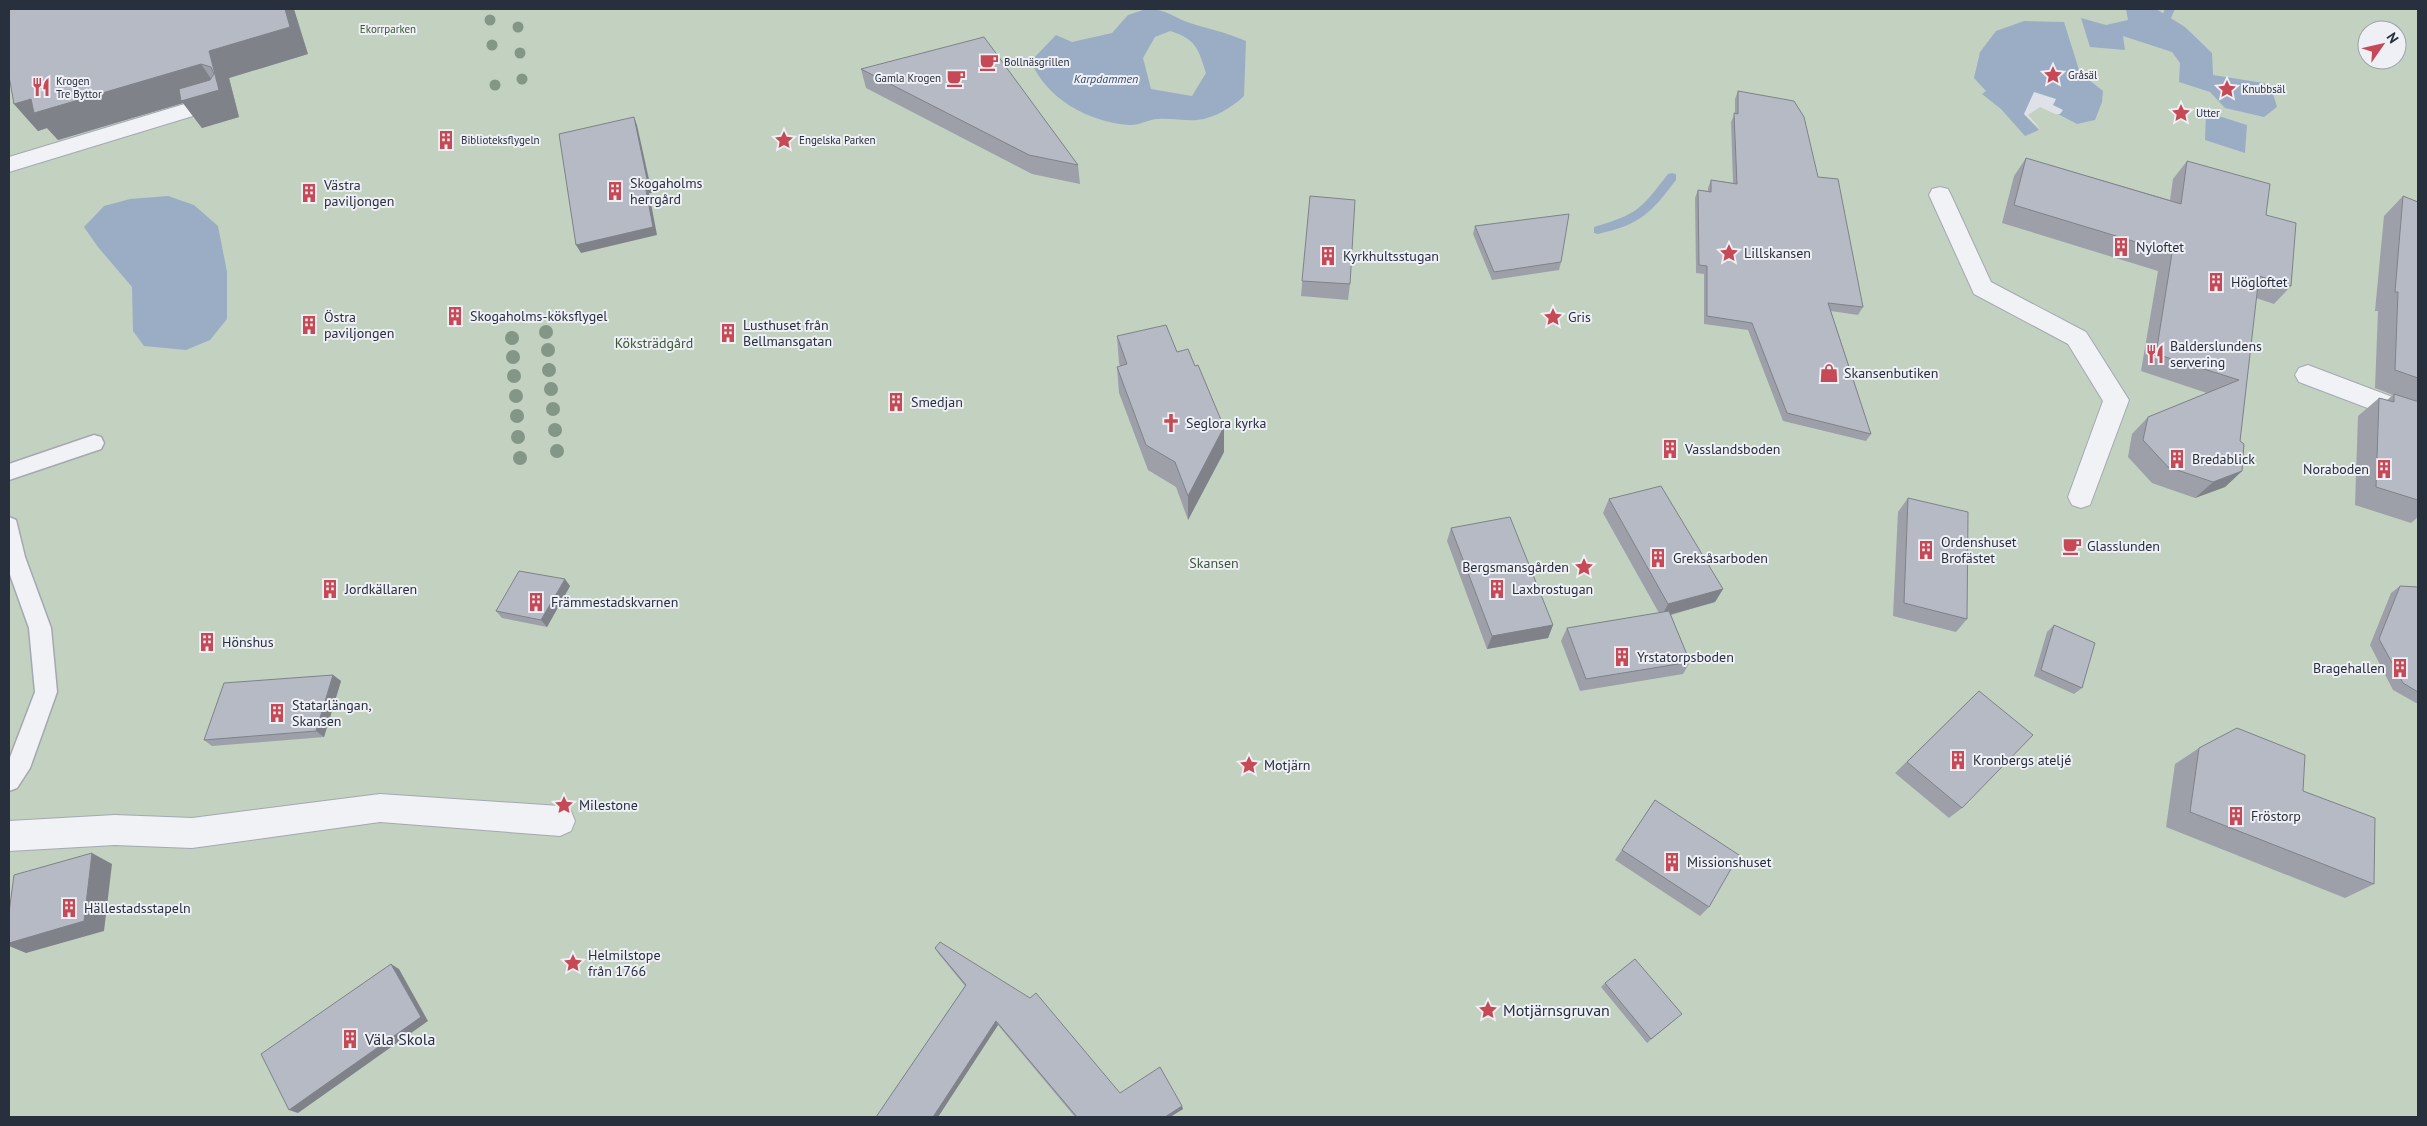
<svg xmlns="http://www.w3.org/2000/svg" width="2427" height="1126" viewBox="0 0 2427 1126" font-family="'PT Sans',sans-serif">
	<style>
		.green { fill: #c3d1c0; fill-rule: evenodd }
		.water { fill: #9badc5; fill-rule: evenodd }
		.pier { fill: #dee1e7 }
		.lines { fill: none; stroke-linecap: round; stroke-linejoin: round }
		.stream { fill: #9badc5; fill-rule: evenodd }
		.lane-casing { stroke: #a4a8b1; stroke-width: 3 }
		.street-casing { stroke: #a4a8b1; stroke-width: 2 }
		.lane { fill: #f1f2f6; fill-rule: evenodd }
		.street { fill: #f1f2f6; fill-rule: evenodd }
		.tree { fill: #849686 }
		.wall { fill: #9da0a9 }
		.shaded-wall { fill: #7f8289 }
		.building { fill: #b6bac4; stroke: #7f8289 }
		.labels { text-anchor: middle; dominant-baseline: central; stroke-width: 4; stroke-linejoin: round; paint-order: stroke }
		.far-park-label { font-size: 11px; fill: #3b5836; stroke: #eef0f5 }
		.far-poi-label { font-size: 11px; fill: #282f3d; stroke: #eef0f5; text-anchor: start }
		.far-water-label { font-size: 12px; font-style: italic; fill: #354c6f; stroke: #eef0f5 }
		.poi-label { font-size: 14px; fill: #282f3d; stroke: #eef0f5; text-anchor: start }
		.park-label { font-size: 14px; fill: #3b5836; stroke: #eef0f5 }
		.near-poi-label { font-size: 16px; fill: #282f3d; stroke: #eef0f5; text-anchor: start }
	</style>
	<rect width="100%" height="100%" fill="#dee1e7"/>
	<path class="green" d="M 9,9 L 2418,9 L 2418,1117 L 9,1117 ZM 2367,30 L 2397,30 L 2397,60 L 2367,60 Z"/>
	<path class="water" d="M 1146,9 C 1167,9 1172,17 1190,23 C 1209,29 1228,33 1246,41 L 1244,96 C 1231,108 1215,118 1197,120 C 1184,121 1171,118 1158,119 C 1149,119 1138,126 1129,125 C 1089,122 1046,99 1031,61 L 1056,35 L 1072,42 L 1112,33 L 1128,15 ZM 1170,31 C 1196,39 1198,48 1206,73 L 1192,96 L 1151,89 L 1143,58 L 1155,37 Z
		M 2126,9 L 2156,9 L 2185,27 L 2212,53 L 2213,75 L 2270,84 L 2277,107 L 2264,117 L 2225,108 L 2210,92 L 2179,82 L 2180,63 L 2172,52 L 2123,36 L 2125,50 L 2090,47 L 2081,18 L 2106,25 L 2128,20 Z
		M 2024,21 L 2064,22 L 2080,73 L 2103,91 L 2102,102 L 2095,120 L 2077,124 L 2039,104 L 2024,114 L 2039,130 L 2025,136 L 2001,109 L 1982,94 L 1986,91 L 1974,78 L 1980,52 L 1996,31 Z
		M 2206,112 L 2247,125 L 2245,153 L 2205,140 Z
		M 168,196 L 194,205 L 218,226 L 227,272 L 227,319 L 210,340 L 186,350 L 144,346 L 133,331 L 132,287 L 98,247 L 84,227 L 104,206 L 130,199 Z"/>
	<path class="pier" d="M 2034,92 L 2056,99 L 2053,105 L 2063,110 L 2060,114 L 2055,114 L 2040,107 L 2028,115 L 2042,131 L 2024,114 Z"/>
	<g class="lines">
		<path class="stream" d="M 2165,9 L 2175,9 L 2171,18 L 2163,18 L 2162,16 Z
			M 1672,173 L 1676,174 L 1676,180 C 1650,214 1641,224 1598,234 L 1594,233 L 1594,227 C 1638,214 1640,210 1668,174 Z"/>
		<g class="lane-casing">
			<path id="lane" d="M 94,435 L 101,437 L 104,443 L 101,449 L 9,480 L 9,464 Z
				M 9,517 L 16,520 L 25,557 L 51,628 L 57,692 L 30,768 L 17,788 L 9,791 L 9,760 L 35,692 L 29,628 L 9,572 Z"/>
		</g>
		<g class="street-casing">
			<path id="street" d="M 221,93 L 229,95 L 232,100 L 229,105 L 9,172 L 9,157 Z
				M 1940,187 L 1948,189 L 1951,195 L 1991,282 L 2086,332 L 2129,400 L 2090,505 L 2081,508 L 2072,505 L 2068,497 L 2103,401 L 2068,344 L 1974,294 L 1929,195 L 1932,189 Z
				M 2308,365 L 2403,401 L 2407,408 L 2403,415 L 2394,418 L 2299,382 L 2295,375 L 2299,368 Z
				M 380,794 L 560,806 L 571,811 L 575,821 L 571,831 L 560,836 L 380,822 L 192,848 L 115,845 L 9,851 L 9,821 L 115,815 L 192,818 Z"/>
		</g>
		<use href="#lane" class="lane"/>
		<use href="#street" class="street"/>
	</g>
	<g class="tree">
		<circle cx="490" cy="20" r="5.5"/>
		<circle cx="518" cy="27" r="5.5"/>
		<circle cx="492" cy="45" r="5.5"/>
		<circle cx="520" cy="53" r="5.5"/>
		<circle cx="522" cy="79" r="5.5"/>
		<circle cx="495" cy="85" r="5.5"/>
		<circle cx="546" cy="332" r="7"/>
		<circle cx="512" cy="338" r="7"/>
		<circle cx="548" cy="350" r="7"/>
		<circle cx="513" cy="357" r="7"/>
		<circle cx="549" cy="370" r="7"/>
		<circle cx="514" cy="376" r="7"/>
		<circle cx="551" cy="389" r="7"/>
		<circle cx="516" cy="396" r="7"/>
		<circle cx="553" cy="409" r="7"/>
		<circle cx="517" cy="416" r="7"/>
		<circle cx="555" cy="430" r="7"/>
		<circle cx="518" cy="437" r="7"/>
		<circle cx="557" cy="451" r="7"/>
		<circle cx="520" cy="458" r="7"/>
	</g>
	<path class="wall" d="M 308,54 L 229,78 L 239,117 L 202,128 L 183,103 L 58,140 L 47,128 L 38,131 L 14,104 L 9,76 Z
		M 861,69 L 1078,165 L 1080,184 L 1032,174 L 866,88 Z
		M 1738,91 L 1818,177 L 1863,307 L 1858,315 L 1831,311 L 1871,434 L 1866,441 L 1783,421 L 1748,330 L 1704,324 L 1704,274 L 1696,273 L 1695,198 L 1698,190 L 1708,191 L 1708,188 L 1711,180 L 1733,183 L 1731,122 L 1735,113 L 1735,99 Z
		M 2026,158 L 2170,200 L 2173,179 L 2187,161 L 2266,215 L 2291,286 L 2274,304 L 2256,298 L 2240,441 L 2242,471 L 2225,487 L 2195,498 L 2152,483 L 2128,457 L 2132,434 L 2148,417 L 2207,393 L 2141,371 L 2158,271 L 2002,223 L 2014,176 Z
		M 1310,196 L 1350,284 L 1348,300 L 1301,296 Z
		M 2403,196 L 2418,202 L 2418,517 L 2411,523 L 2355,505 L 2358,416 L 2379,398 L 2387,400 L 2393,395 L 2375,388 L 2378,311 L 2375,311 L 2384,216 Z
		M 1475,226 L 1561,262 L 1559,270 L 1492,280 L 1473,234 Z
		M 1117,336 L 1177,352 L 1224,452 L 1188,520 L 1176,487 L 1148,470 L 1119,393 L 1117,367 L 1120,366 L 1119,363 Z
		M 1908,498 L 1967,619 L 1956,632 L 1893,616 L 1898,512 Z
		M 1609,499 L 1723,589 L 1715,602 L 1671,615 L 1690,662 L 1683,674 L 1580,691 L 1561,641 L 1567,628 L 1659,613 L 1603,513 Z
		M 1451,528 L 1553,625 L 1548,638 L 1487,649 L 1447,541 Z
		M 570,586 L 547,627 L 502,618 L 496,611 Z
		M 2400,586 L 2418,587 L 2418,704 L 2393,690 L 2370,645 L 2391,593 Z
		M 2054,625 L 2082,688 L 2074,694 L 2034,676 L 2047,632 Z
		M 333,675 L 341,681 L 324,737 L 212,746 L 204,740 Z
		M 1979,691 L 1962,808 L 1949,818 L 1895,773 Z
		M 2199,748 L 2303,791 L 2374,884 L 2345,898 L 2166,827 L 2175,764 Z
		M 1655,800 L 1709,907 L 1700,916 L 1615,860 Z
		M 935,948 L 1120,1093 L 1183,1109 L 1170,1117 L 1075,1117 L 998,1025 L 938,1117 L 876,1117 L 965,986 L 938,953 Z
		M 1605,983 L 1677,1018 L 1647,1043 L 1601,987 Z"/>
	<path class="shaded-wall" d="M 285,9 L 294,9 L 308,54 L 229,78 L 239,117 L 202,128 L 183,103 L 58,140 L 47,128 L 38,131 L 14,104 L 31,99 L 201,64 L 218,89 L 209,51 Z
		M 634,117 L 637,125 L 652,193 L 649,193 L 657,235 L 581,253 L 576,245 L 645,185 Z
		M 1224,427 L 1224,452 L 1188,520 L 1188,496 Z
		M 2242,471 L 2225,487 L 2195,498 L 2213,482 Z
		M 565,579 L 570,586 L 547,627 L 541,620 Z
		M 1723,589 L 1715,602 L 1661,617 L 1668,604 Z
		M 1553,625 L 1548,638 L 1487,649 L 1492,636 Z
		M 333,675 L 341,681 L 324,737 L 316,731 Z
		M 92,853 L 112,864 L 104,931 L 26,953 L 9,946 L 9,943 Z
		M 391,964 L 399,969 L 428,1021 L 298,1113 L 289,1110 Z
		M 996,1021 L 998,1025 L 938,1117 L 933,1117 Z
		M 1182,1106 L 1183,1109 L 1170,1117 L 1165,1117 Z"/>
	<path class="building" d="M 9,9 L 285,9 L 290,27 L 209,51 L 219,90 L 181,101 L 179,89 L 210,80 L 214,74 L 211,67 L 201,64 L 34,113 L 31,99 L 14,104 L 9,76 Z
		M 984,37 L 1078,165 L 1029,155 L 861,69 Z
		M 1738,91 L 1794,101 L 1804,117 L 1818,177 L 1838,179 L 1863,307 L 1828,303 L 1871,434 L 1787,413 L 1752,323 L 1707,316 L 1707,266 L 1699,265 L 1698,190 L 1711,192 L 1711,180 L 1737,184 L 1734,113 L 1738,114 Z
		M 634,117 L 648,184 L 645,185 L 653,227 L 576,245 L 559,134 Z
		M 2026,158 L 2181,204 L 2187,161 L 2270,184 L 2266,215 L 2296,223 L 2291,286 L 2259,276 L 2240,441 L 2244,444 L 2242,471 L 2213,482 L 2168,467 L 2143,440 L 2148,417 L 2239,380 L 2156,354 L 2172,253 L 2014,205 Z
		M 1310,196 L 1355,200 L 1350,284 L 1302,281 Z
		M 2403,196 L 2418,202 L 2418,378 L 2395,370 L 2398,292 L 2395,292 Z
		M 1569,214 L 1561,262 L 1494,272 L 1475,226 Z
		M 1166,325 L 1177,352 L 1188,349 L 1195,366 L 1198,365 L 1224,427 L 1188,496 L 1175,462 L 1146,445 L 1117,367 L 1127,364 L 1117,336 Z
		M 2394,394 L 2416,401 L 2418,401 L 2418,500 L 2376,487 L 2379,398 L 2394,402 Z
		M 1661,486 L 1723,589 L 1668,604 L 1609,499 Z
		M 1908,498 L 1968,512 L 1967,619 L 1904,603 Z
		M 1510,517 L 1553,625 L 1492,636 L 1451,528 Z
		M 519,571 L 565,579 L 541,620 L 496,611 Z
		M 2400,586 L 2418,587 L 2418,692 L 2403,683 L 2379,639 Z
		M 1669,611 L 1690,662 L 1586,679 L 1567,628 Z
		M 2054,625 L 2095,643 L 2082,688 L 2041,670 Z
		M 333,675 L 316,731 L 204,740 L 224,683 Z
		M 1979,691 L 2033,735 L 1962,808 L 1907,762 Z
		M 2237,728 L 2305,755 L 2303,791 L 2375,818 L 2374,884 L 2190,812 L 2199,748 Z
		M 1655,800 L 1739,855 L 1709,907 L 1622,850 Z
		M 92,853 L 84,921 L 9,943 L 9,913 L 14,875 Z
		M 940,942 L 1030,998 L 1036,993 L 1120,1093 L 1160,1067 L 1182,1106 L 1165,1117 L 1077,1117 L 996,1021 L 933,1117 L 876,1117 L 966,985 L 935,948 Z
		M 1635,959 L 1682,1014 L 1651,1039 L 1605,983 Z
		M 391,964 L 421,1017 L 289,1110 L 261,1054 Z"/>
	<defs>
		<g id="cafe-bare" transform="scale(1.5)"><path d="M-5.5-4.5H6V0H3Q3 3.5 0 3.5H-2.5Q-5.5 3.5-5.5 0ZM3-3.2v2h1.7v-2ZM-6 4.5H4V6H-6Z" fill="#c64955" stroke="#eef0f5" stroke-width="2.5" paint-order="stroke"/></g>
		<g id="sight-bare" transform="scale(1.5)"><path d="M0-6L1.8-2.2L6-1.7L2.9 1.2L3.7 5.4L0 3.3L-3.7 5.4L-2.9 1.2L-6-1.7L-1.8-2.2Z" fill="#c64955" stroke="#eef0f5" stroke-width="2.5" paint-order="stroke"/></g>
		<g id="restaurant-bare" transform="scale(1.5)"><path d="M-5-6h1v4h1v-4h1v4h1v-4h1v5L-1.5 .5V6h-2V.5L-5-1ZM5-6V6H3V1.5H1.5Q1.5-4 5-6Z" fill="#c64955" stroke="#eef0f5" stroke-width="2.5" paint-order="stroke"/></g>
		<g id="building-bare" transform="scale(1.5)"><path d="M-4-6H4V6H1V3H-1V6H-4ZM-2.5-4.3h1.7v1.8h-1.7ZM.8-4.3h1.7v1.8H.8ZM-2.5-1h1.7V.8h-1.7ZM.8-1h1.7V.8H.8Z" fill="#c64955" stroke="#eef0f5" stroke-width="2.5" paint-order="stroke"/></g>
		<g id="shop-bare" transform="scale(1.5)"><path d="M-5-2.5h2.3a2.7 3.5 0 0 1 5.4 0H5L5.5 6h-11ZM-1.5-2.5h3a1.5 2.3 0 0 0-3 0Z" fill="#c64955" stroke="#eef0f5" stroke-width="2.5" paint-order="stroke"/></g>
		<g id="church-bare" transform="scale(1.5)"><path d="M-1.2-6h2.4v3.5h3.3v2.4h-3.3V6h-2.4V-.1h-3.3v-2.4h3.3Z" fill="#c64955" stroke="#eef0f5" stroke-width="2.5" paint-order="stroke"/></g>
	</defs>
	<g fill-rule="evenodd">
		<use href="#cafe-bare" x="989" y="62"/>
		<use href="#sight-bare" x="2053" y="75"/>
		<use href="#cafe-bare" x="956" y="78"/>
		<use href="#restaurant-bare" x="41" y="87"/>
		<use href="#sight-bare" x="2227" y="89"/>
		<use href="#sight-bare" x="2181" y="113"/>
		<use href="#building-bare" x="446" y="140"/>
		<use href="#sight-bare" x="784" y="140"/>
		<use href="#building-bare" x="615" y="191"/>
		<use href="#building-bare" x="309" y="193"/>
		<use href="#building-bare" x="2121" y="247"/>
		<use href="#sight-bare" x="1729" y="253"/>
		<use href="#building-bare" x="1328" y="256"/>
		<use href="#building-bare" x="2216" y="282"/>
		<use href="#building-bare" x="455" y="316"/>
		<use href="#sight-bare" x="1553" y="317"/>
		<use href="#building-bare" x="309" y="325"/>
		<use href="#building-bare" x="728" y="333"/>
		<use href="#restaurant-bare" x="2155" y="354"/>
		<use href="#shop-bare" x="1829" y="373"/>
		<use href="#building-bare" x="896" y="402"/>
		<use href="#church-bare" x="1171" y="423"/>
		<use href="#building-bare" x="1670" y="449"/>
		<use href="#building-bare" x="2177" y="459"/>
		<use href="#building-bare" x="2384" y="469"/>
		<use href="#cafe-bare" x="2072" y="546"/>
		<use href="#building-bare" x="1926" y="550"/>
		<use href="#building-bare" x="1658" y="558"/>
		<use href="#sight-bare" x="1584" y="567"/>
		<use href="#building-bare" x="330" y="589"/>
		<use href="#building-bare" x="1497" y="589"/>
		<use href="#building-bare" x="536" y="602"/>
		<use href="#building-bare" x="207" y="642"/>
		<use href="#building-bare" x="1622" y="657"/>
		<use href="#building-bare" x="2400" y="668"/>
		<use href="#building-bare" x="277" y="713"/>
		<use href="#building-bare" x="1958" y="760"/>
		<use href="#sight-bare" x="1249" y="765"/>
		<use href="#sight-bare" x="564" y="805"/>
		<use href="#building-bare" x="2236" y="816"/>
		<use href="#building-bare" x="1672" y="862"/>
		<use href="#building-bare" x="69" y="908"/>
		<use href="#sight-bare" x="573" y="963"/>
		<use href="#sight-bare" x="1488" y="1010"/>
		<use href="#building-bare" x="350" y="1039"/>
	</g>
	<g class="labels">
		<g class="far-park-label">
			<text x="388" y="29">Ekorrparken</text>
		</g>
		<g class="far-poi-label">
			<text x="1004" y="62">Bollnäsgrillen</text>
			<text x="2068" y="75">Gråsäl</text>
			<text x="941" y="78" text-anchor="end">Gamla Krogen</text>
			<text x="56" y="81">Krogen<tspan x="56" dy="13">Tre Byttor</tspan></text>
			<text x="2242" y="89">Knubbsäl</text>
			<text x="2196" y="113">Utter</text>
			<text x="461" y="140">Biblioteksflygeln</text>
			<text x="799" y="140">Engelska Parken</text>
		</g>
		<g class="far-water-label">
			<text x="1106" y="78">Karpdammen</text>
		</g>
		<g class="poi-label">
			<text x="630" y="183">Skogaholms<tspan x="630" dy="16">herrgård</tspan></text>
			<text x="324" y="185">Västra<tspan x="324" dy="16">paviljongen</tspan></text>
			<text x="2136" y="247">Nyloftet</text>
			<text x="1744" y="253">Lillskansen</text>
			<text x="1343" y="256">Kyrkhultsstugan</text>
			<text x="2231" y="282">Högloftet</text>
			<text x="470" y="316">Skogaholms-köksflygel</text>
			<text x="324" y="317">Östra<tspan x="324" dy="16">paviljongen</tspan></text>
			<text x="1568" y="317">Gris</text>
			<text x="743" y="325">Lusthuset från<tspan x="743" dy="16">Bellmansgatan</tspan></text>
			<text x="2170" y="346">Balderslundens<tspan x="2170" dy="16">servering</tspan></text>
			<text x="1844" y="373">Skansenbutiken</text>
			<text x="911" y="402">Smedjan</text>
			<text x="1186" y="423">Seglora kyrka</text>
			<text x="1685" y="449">Vasslandsboden</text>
			<text x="2192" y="459">Bredablick</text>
			<text x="2369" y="469" text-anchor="end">Noraboden</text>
			<text x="1941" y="542">Ordenshuset<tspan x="1941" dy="16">Brofästet</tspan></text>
			<text x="2087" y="546">Glasslunden</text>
			<text x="1673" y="558">Greksåsarboden</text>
			<text x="1569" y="567" text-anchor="end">Bergsmansgården</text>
			<text x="345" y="589">Jordkällaren</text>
			<text x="1512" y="589">Laxbrostugan</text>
			<text x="551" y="602">Främmestadskvarnen</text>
			<text x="222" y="642">Hönshus</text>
			<text x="1637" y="657">Yrstatorpsboden</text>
			<text x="2385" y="668" text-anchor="end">Bragehallen</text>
			<text x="292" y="705">Statarlängan,<tspan x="292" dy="16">Skansen</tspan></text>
			<text x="1973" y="760">Kronbergs ateljé</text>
			<text x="1264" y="765">Motjärn</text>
			<text x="579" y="805">Milestone</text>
			<text x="2251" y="816">Fröstorp</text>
			<text x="1687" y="862">Missionshuset</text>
			<text x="84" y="908">Hällestadsstapeln</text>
			<text x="588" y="955">Helmilstope<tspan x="588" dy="16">från 1766</tspan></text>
		</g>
		<g class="park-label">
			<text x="654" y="343">Köksträdgård</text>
			<text x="1214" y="563">Skansen</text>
		</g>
		<g class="near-poi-label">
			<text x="1503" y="1010">Motjärnsgruvan</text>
			<text x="365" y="1039">Väla Skola</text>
		</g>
	</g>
	<rect width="2427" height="1126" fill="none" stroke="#282f3d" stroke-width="20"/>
	<g transform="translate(2382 45) rotate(56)"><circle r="24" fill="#eef0f5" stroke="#9fa3ab"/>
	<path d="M0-4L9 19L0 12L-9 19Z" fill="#c64955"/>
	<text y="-8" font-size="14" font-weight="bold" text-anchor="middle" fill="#282f3d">N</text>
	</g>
</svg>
